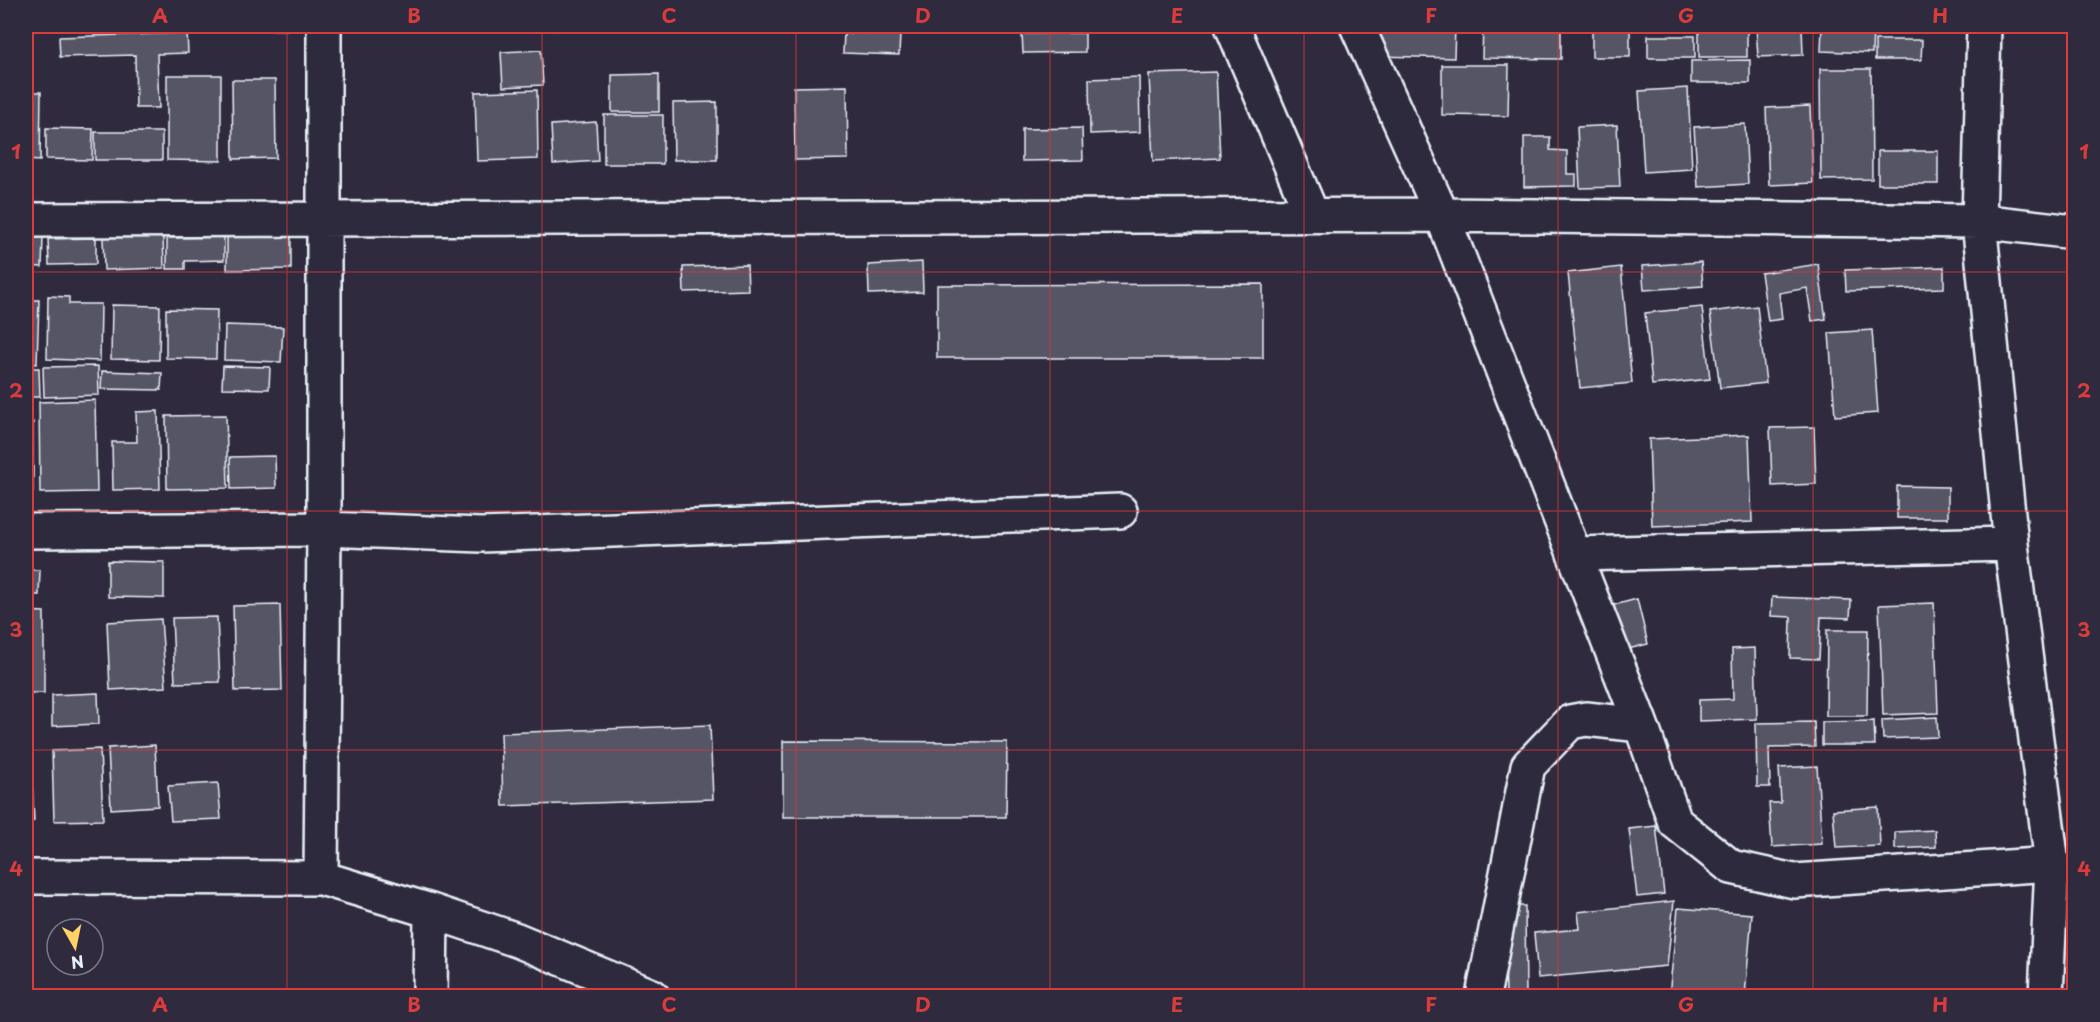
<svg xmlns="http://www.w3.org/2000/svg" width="2100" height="1022" viewBox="0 0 2100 1022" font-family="'Playpen Sans',sans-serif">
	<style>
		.building { fill: #575565; stroke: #e8f1f8; stroke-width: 1.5 }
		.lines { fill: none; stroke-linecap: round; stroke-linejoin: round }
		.minor-casing { stroke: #e8f1f8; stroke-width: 38 }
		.minor { stroke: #2f2a3d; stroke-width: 33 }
		.grid { fill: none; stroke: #d83c3d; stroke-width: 1.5; stroke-opacity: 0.55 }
		.neatline { fill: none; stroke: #d83c3d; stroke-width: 2 }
		.grid-label { font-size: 20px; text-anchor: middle; font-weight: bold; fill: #d83c3d }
	</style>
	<rect width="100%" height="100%" fill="#2f2a3d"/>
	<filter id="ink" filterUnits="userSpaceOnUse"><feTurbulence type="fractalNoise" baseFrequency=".0167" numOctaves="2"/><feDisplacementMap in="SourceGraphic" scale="12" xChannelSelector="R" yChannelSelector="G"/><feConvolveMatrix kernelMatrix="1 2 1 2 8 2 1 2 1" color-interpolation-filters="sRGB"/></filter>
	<g filter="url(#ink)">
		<path class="building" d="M 101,26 L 153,26 L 153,29 L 101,29 Z
			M 226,26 L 287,26 L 287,30 L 226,28 Z
			M 484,26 L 538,26 L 538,29 L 484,32 Z
			M 545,26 L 598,26 L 598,30 L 545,30 Z
			M 605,26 L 659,26 L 659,30 L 605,29 Z
			M 662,26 L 719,26 L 719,28 L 686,26 L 685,34 L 662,33 Z
			M 725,26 L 782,26 L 782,27 L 725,28 Z
			M 846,26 L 901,26 L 846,30 Z
			M 907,26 L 955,26 L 955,29 L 907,30 Z
			M 1024,26 L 1081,26 L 1081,30 L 1024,31 Z
			M 1378,26 L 1455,26 L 1454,58 L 1378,56 Z
			M 1483,26 L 1561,26 L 1561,59 L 1482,58 Z
			M 1592,26 L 1630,26 L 1630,57 L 1592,57 Z
			M 1699,26 L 1747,26 L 1747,57 L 1699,57 Z
			M 1756,26 L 1802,26 L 1803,55 L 1758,57 Z
			M 1822,26 L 1873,26 L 1872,53 L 1821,51 Z
			M 187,33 L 188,53 L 157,54 L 159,108 L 136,108 L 135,55 L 60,57 L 59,37 Z
			M 844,33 L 900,34 L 899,55 L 843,53 Z
			M 1085,33 L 1085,52 L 1023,53 L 1022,34 Z
			M 1648,36 L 1695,36 L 1695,58 L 1648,58 Z
			M 1875,40 L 1922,40 L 1921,60 L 1875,60 Z
			M 541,50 L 543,85 L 503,87 L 501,52 Z
			M 1750,60 L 1750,83 L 1691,83 L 1691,61 Z
			M 1442,65 L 1509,65 L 1508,116 L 1442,115 Z
			M 1820,69 L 1871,69 L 1872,179 L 1821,180 Z
			M 1216,72 L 1220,158 L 1153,161 L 1149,74 Z
			M 659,74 L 659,112 L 612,112 L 612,75 Z
			M 167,75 L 221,75 L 221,161 L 167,160 Z
			M 1139,77 L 1140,132 L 1090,134 L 1089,79 Z
			M 232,80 L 275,80 L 276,158 L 233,159 Z
			M 847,86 L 848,159 L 795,160 L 794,87 Z
			M 1688,88 L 1692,169 L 1644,172 L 1639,91 Z
			M 537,90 L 538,159 L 477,161 L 475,92 Z
			M 26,92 L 41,92 L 40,161 L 26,160 Z
			M 717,102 L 717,160 L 674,160 L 673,103 Z
			M 1810,106 L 1813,183 L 1769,185 L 1766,108 Z
			M 604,115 L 663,115 L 663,164 L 604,164 Z
			M 596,122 L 598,161 L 553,164 L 551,125 Z
			M 1745,124 L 1748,184 L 1698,187 L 1694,127 Z
			M 1617,125 L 1620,187 L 1580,188 L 1577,127 Z
			M 46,128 L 93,129 L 92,160 L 46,159 Z
			M 1082,128 L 1083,160 L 1022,161 L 1022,129 Z
			M 95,132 L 162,132 L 162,160 L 95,160 Z
			M 1524,137 L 1550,137 L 1550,150 L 1567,151 L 1567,174 L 1576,174 L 1576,186 L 1524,187 Z
			M 1878,151 L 1938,151 L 1938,184 L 1878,184 Z
			M 291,233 L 291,269 L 227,270 L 227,234 Z
			M 163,234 L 164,268 L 104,270 L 103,237 Z
			M 26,237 L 43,237 L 42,267 L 26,266 Z
			M 224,237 L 224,260 L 185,261 L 185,269 L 167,269 L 167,238 Z
			M 96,238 L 96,264 L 49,265 L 48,239 Z
			M 922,262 L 923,292 L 869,294 L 868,265 Z
			M 1701,262 L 1703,286 L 1644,290 L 1642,266 Z
			M 1818,264 L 1826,319 L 1812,321 L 1807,288 L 1779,293 L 1782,319 L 1768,321 L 1761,273 Z
			M 747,265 L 748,290 L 684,292 L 683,267 Z
			M 1621,267 L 1632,383 L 1580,388 L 1568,273 Z
			M 1944,267 L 1944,288 L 1846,291 L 1845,270 Z
			M 1263,284 L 1263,358 L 937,358 L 937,285 Z
			M 48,296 L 69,297 L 69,304 L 101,304 L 100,361 L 47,359 Z
			M 26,300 L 39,300 L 37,364 L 26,363 Z
			M 112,305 L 160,306 L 159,360 L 111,359 Z
			M 1757,306 L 1766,383 L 1720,388 L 1710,312 Z
			M 1702,307 L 1710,379 L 1652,385 L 1645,313 Z
			M 166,309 L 217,310 L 216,359 L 166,358 Z
			M 225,325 L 283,327 L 281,362 L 224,360 Z
			M 1872,330 L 1878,413 L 1835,416 L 1829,333 Z
			M 98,366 L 99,395 L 44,397 L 43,367 Z
			M 223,366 L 270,367 L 269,389 L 222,388 Z
			M 26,368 L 39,368 L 40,397 L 26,397 Z
			M 102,371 L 162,373 L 161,390 L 101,389 Z
			M 95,400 L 97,492 L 40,493 L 39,402 Z
			M 158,411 L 160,489 L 113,490 L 112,442 L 137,442 L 136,412 Z
			M 226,415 L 228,488 L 167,489 L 166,416 Z
			M 26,422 L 33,422 L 33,492 L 26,492 Z
			M 1814,427 L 1816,484 L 1772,486 L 1770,428 Z
			M 1749,435 L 1752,522 L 1652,526 L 1649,439 Z
			M 275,456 L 276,488 L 231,489 L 230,457 Z
			M 1897,486 L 1948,487 L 1948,518 L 1897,518 Z
			M 108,561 L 164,562 L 164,598 L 108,597 Z
			M 26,570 L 40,570 L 39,595 L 26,595 Z
			M 1772,597 L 1851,600 L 1850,618 L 1821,617 L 1819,659 L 1790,658 L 1791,617 L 1771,616 Z
			M 1637,599 L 1648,644 L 1624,650 L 1614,605 Z
			M 1934,603 L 1938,713 L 1883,715 L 1879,605 Z
			M 280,605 L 282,690 L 235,691 L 233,606 Z
			M 26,611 L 44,612 L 44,693 L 26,693 Z
			M 217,617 L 220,682 L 175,683 L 172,618 Z
			M 161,619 L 166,687 L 110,690 L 107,622 Z
			M 1827,630 L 1868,630 L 1867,716 L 1826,716 Z
			M 1755,648 L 1757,719 L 1699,721 L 1699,700 L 1733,699 L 1732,649 Z
			M 98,693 L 99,724 L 52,726 L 52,695 Z
			M 1937,717 L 1938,737 L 1883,739 L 1882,720 Z
			M 1874,721 L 1875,745 L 1822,745 L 1822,722 Z
			M 1814,722 L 1815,747 L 1769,748 L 1770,787 L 1757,787 L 1756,723 Z
			M 710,725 L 713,799 L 503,806 L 501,733 Z
			M 26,739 L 30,739 L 34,821 L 26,822 Z
			M 783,741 L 1007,742 L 1006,817 L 783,817 Z
			M 155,745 L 158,806 L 111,809 L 108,748 Z
			M 100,749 L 103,820 L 54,821 L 52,751 Z
			M 1817,766 L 1822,844 L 1772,847 L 1769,803 L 1781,803 L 1779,768 Z
			M 218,783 L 221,819 L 171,821 L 168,786 Z
			M 1878,807 L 1880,846 L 1836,848 L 1833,810 Z
			M 1656,826 L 1664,894 L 1637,897 L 1629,829 Z
			M 1935,830 L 1936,847 L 1895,849 L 1895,832 Z
			M 1674,901 L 1667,966 L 1538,978 L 1534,933 L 1580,929 L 1578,912 Z
			M 1504,906 L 1525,906 L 1526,996 L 1506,996 Z
			M 1678,908 L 1752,914 L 1745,996 L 1669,996 Z
			M 1811,988 L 1853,992 L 1853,996 L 1810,996 Z"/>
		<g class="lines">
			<g class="minor-casing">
				<path id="minor" d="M 1232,26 L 1312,215
					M 1357,26 L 1442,215 L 1641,725 L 1675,822 L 1731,867 L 1794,881 L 2052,864
					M 1984,26 L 1979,221 L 2011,544 L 2052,864 L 2046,996
					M 26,220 L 1442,215 L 1979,221 L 2074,232
					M 26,531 L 324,529 L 481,535 L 1120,511
					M 1574,554 L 2011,544
					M 26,877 L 321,878 L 431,911 L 517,940 L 652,996
					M 321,878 L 324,529 L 324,26
					M 430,996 L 431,911
					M 1483,996 L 1528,766 L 1570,722 L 1586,719 L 1641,725"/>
			</g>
			<use href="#minor" class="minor"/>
		</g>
	</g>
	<path class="grid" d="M 287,26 L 287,996M 542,26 L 542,996M 796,26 L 796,996M 1050,26 L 1050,996M 1304,26 L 1304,996M 1558,26 L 1558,996M 1813,26 L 1813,996M 26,272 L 2074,272M 26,511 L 2074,511M 26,750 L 2074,750"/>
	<rect width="2100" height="1022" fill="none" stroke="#2f2a3d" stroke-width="66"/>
	<g transform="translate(75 947) rotate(171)"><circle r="28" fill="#2f2a3d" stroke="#797a88" stroke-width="1.5"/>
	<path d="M0-4.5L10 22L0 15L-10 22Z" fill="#ffd166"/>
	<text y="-9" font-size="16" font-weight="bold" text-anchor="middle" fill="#e8f1f8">N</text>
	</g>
	<rect x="33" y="33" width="2034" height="956" class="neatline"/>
	<g class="grid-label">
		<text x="160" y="23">A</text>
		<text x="414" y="23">B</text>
		<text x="669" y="23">C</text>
		<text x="923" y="23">D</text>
		<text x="1177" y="23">E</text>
		<text x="1431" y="23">F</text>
		<text x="1686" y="23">G</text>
		<text x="1940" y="23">H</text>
		<text x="16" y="159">1</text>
		<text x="2084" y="159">1</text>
		<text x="16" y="398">2</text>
		<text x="2084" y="398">2</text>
		<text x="16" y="637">3</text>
		<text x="2084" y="637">3</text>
		<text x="16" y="876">4</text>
		<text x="2084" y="876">4</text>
		<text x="160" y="1012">A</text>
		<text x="414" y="1012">B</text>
		<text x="669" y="1012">C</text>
		<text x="923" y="1012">D</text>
		<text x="1177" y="1012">E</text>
		<text x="1431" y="1012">F</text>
		<text x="1686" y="1012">G</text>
		<text x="1940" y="1012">H</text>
	</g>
</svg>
